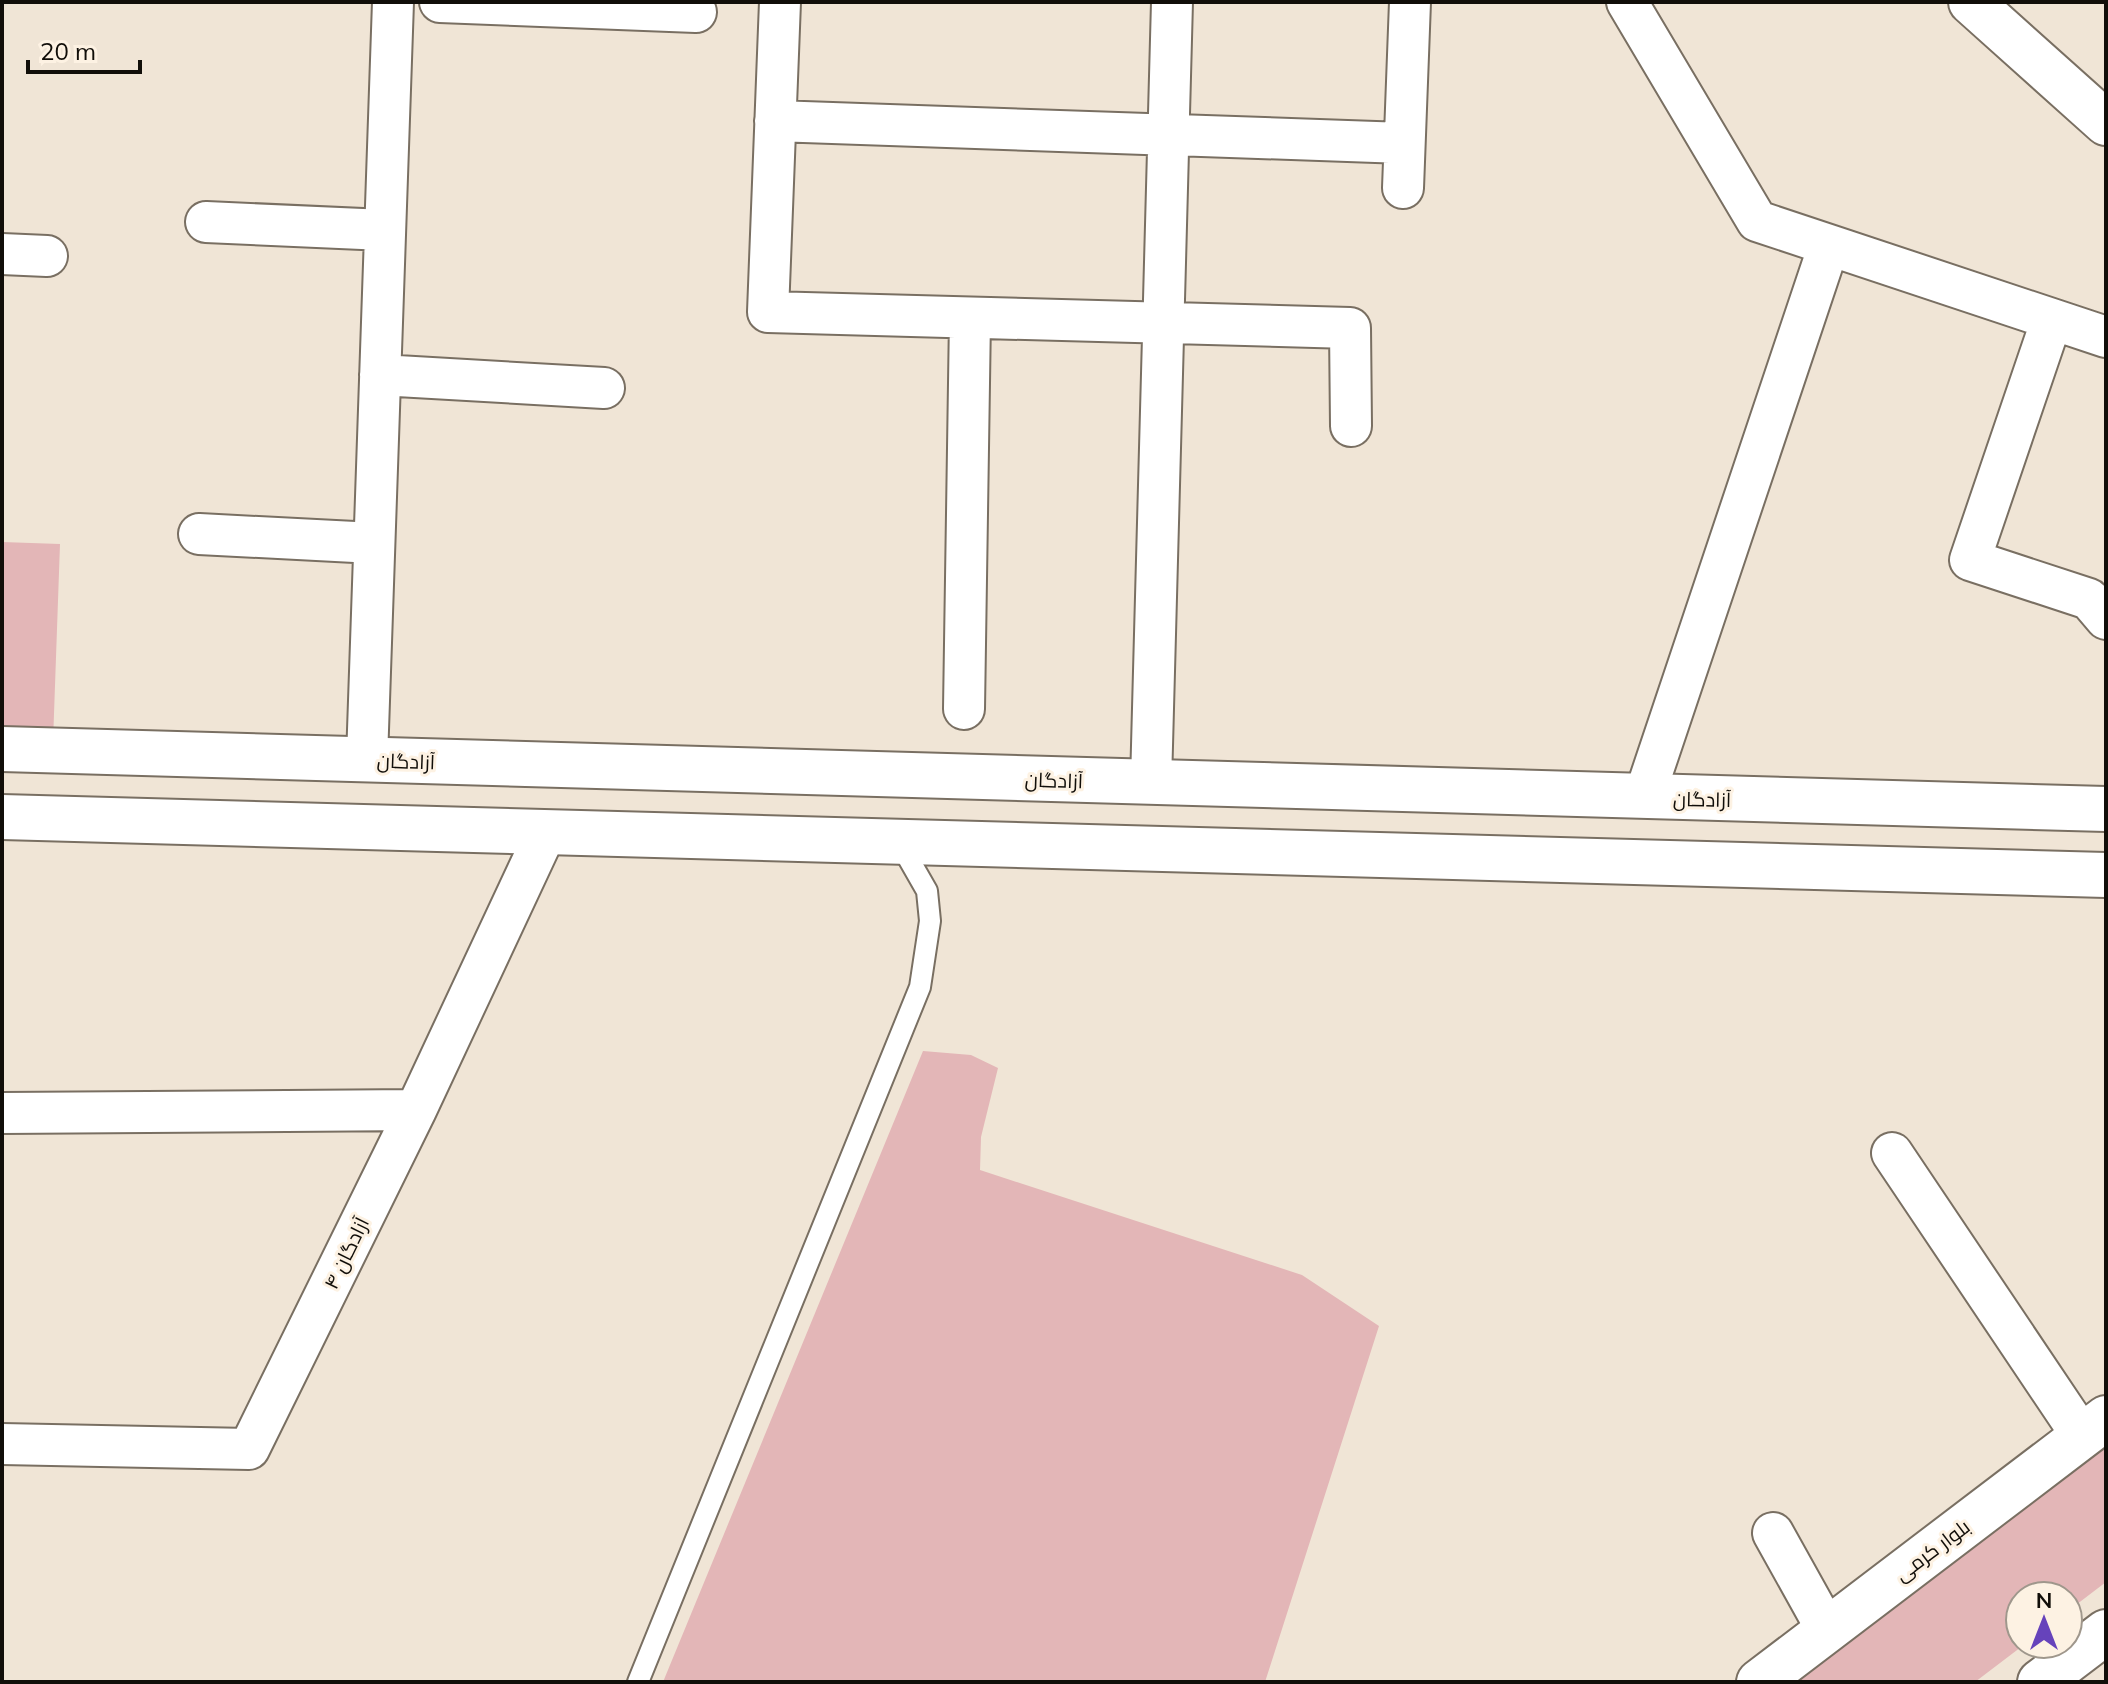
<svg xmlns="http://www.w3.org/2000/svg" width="2108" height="1684" viewBox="0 0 2108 1684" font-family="Mulish,Cairo,sans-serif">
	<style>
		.green { fill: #e3b6b7 }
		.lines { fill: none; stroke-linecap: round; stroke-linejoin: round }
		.service-casing { stroke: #796f62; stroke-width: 24 }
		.minor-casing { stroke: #796f62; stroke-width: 44 }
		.tertiary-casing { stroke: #796f62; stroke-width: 48 }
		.secondary-casing { stroke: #796f62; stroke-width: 48 }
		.primary-casing { stroke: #796f62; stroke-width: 48 }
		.service { stroke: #fff; stroke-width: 20 }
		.minor { stroke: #fff; stroke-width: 40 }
		.tertiary { stroke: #fff; stroke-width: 44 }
		.secondary { stroke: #fff; stroke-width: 44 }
		.primary { stroke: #fff; stroke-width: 44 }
		.labels { text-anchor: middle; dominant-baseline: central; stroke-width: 6; stroke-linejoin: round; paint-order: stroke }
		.street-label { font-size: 20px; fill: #110e09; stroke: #fdf2e3 }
	</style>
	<rect width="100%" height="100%" fill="#f0e5d6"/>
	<path class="green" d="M 2,542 L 60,544 L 53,742 L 2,740 Z
		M 923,1051 L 971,1055 L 998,1068 L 981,1137 L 980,1170 L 1302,1275 L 1379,1326 L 1265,1682 L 663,1682 Z
		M 2106,1445 L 2106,1582 L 2068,1611 L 2068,1596 L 2020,1596 L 2020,1644 L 2025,1644 L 1975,1682 L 1796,1682 Z"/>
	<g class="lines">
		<g class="service-casing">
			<path id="service" d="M 638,1682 L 920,987 L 930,921 L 927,891 L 899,842"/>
		</g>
		<g class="minor-casing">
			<path id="minor" d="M 440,2 L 696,12
				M 780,2 L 768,312 L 1350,328 L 1351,426
				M 1627,2 L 1757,221 L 2106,337
				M 775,121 L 1404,143
				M 1403,188 L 1410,2
				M 206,222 L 385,230
				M 2,254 L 47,256
				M 2052,319 L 1970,560 L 2089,599 L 2106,619
				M 380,375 L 604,388
				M 199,534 L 374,543
				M 964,709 L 970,318
				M 367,759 L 393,2
				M 1151,783 L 1172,2
				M 1644,797 L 1829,245
				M 2,1113 L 416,1110
				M 1892,1153 L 2082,1436
				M 2,1444 L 249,1449 L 416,1110 L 546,832
				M 1773,1533 L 1827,1630"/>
		</g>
		<g class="tertiary-casing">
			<path id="tertiary" d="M 1759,1682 L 2106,1418
				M 2040,1682 L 2106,1632"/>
		</g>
		<g class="secondary-casing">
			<path id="secondary" d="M 2,749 L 2106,809
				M 2,817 L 2106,875"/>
		</g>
		<g class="primary-casing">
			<path id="primary" d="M 1971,2 L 2106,123"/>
		</g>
		<use href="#service" class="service"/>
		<use href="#minor" class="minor"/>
		<use href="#tertiary" class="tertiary"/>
		<use href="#secondary" class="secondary"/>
		<use href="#primary" class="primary"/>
	</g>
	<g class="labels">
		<g class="street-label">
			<text transform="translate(406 761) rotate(2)">آزادگان</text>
			<text transform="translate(1054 780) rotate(2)">آزادگان</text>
			<text transform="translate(1702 799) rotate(1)">آزادگان</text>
			<text transform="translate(346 1253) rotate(-64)">آزادگان ۴</text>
			<text transform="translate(1932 1550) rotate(-37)">بلوار کرمی</text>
		</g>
	</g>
	<rect width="2108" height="1684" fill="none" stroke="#110e09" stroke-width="8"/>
	<g transform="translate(2044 1620)"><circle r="38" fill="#fdf2e3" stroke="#9f978c" stroke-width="2"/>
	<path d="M0-6L14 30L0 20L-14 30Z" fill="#6643bb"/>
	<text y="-12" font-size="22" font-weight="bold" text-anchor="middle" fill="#110e09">N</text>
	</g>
	<path d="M28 60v12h112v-12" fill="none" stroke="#110e09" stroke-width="4"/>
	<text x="40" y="60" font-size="24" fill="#110e09" stroke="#fdf2e3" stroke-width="6" paint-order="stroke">20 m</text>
</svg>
